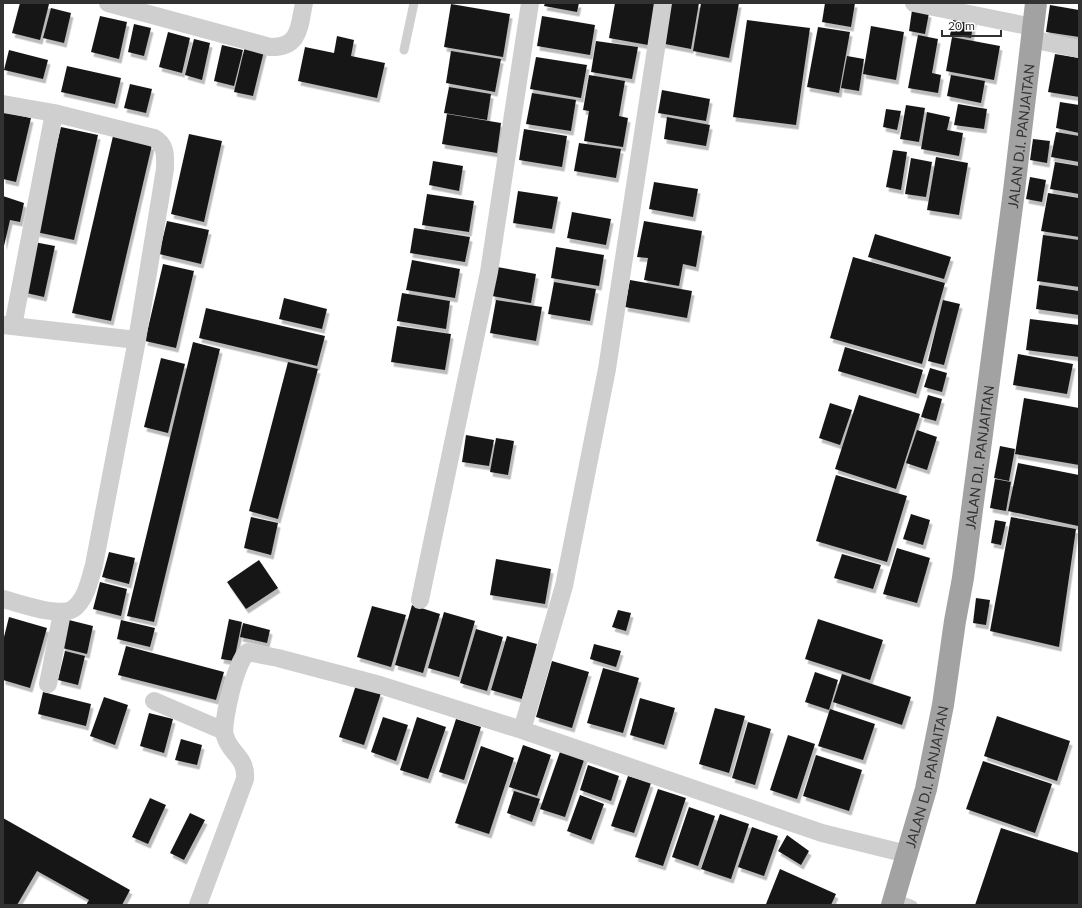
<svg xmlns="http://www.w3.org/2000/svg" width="1082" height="908" viewBox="0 0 1082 908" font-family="Lato,sans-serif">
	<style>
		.building { fill: #191919; filter: url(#shadow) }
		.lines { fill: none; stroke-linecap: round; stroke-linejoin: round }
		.service { stroke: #cfcfcf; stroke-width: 9 }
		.minor { stroke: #cfcfcf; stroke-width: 18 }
		.trunk { stroke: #a2a2a2; stroke-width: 22 }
		.labels { text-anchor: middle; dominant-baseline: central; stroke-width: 4; stroke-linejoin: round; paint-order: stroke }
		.street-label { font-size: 14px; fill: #323232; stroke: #fff }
	</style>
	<defs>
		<filter id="shadow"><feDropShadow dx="2.5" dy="4.5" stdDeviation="0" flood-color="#0004"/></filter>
	</defs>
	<rect width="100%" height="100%" fill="#fff"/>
	<path class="building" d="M 20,3 L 49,4 L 40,40 L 12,33 Z
		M 545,3 L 579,3 L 577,12 L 544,6 Z
		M 615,3 L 655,3 L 648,45 L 609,38 Z
		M 667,3 L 699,3 L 691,49 L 660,43 Z
		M 701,3 L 739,3 L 729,58 L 693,51 Z
		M 825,3 L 855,3 L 851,27 L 822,22 Z
		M 451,4 L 510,14 L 503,57 L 444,47 Z
		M 1050,5 L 1079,10 L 1079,37 L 1046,32 Z
		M 51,8 L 71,13 L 64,43 L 43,38 Z
		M 912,10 L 929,13 L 925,34 L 909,31 Z
		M 100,16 L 127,22 L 119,59 L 91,52 Z
		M 542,16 L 595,25 L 590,55 L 537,46 Z
		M 954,16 L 974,20 L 971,38 L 950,35 Z
		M 747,20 L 810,28 L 796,125 L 733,117 Z
		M 134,24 L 151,28 L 144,56 L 128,52 Z
		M 871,26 L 904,32 L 896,80 L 863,74 Z
		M 818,27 L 850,32 L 839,93 L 807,87 Z
		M 168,32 L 190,38 L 182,73 L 159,67 Z
		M 918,35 L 938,39 L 932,73 L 941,75 L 938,93 L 908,88 Z
		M 337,36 L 354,40 L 351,56 L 385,63 L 377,98 L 298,81 L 305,47 L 334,53 Z
		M 952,37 L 1000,46 L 994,80 L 946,71 Z
		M 194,39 L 210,43 L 202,80 L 185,75 Z
		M 596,41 L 638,47 L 632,79 L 591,72 Z
		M 246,42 L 265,47 L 253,96 L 234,92 Z
		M 222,45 L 243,50 L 234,86 L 214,81 Z
		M 9,50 L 48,60 L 43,79 L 4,70 Z
		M 451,51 L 501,59 L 495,92 L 446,83 Z
		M 1055,54 L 1079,58 L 1079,97 L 1048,92 Z
		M 847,56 L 864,59 L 859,91 L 841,88 Z
		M 536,57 L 587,65 L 581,98 L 530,89 Z
		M 67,66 L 121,78 L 115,104 L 61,92 Z
		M 589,75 L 625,81 L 619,116 L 628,118 L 623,147 L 584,141 L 589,111 L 583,110 Z
		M 951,75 L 985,81 L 981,103 L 947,96 Z
		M 130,84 L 152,89 L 146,113 L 124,108 Z
		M 449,87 L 491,94 L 487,120 L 444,113 Z
		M 662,90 L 710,99 L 706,121 L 658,113 Z
		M 532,93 L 576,100 L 571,131 L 526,124 Z
		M 1060,102 L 1079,105 L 1079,133 L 1056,128 Z
		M 958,104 L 987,109 L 984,129 L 954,125 Z
		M 906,105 L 925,108 L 919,142 L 900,139 Z
		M 886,109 L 901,111 L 897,130 L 883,127 Z
		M 3,112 L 31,118 L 16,182 L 3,179 Z
		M 927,112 L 950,117 L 947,130 L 963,133 L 959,156 L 921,149 Z
		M 447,114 L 501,123 L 497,153 L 442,144 Z
		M 667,117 L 710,125 L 706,146 L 664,139 Z
		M 61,127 L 98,135 L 74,240 L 36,232 Z
		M 524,129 L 567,136 L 562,167 L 519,160 Z
		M 1056,132 L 1079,136 L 1079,162 L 1051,157 Z
		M 189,134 L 222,141 L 204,222 L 171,214 Z
		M 113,136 L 152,145 L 111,321 L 72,313 Z
		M 1033,139 L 1050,141 L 1047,163 L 1030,160 Z
		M 579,143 L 621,149 L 616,178 L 574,171 Z
		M 893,150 L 907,152 L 901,190 L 886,187 Z
		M 936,157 L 968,163 L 959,215 L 927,210 Z
		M 911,158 L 932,162 L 926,197 L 905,194 Z
		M 433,161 L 463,166 L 459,191 L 429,185 Z
		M 1055,162 L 1079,166 L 1079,194 L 1050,189 Z
		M 1030,177 L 1046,180 L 1042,202 L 1026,199 Z
		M 654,182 L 698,189 L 693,217 L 649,209 Z
		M 518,191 L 558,197 L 552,229 L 513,223 Z
		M 1048,193 L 1079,198 L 1079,237 L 1041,231 Z
		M 427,194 L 474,201 L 469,232 L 422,225 Z
		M 3,196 L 24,203 L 20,222 L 10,220 L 4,246 Z
		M 572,212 L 611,219 L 606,245 L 567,238 Z
		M 167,221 L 209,230 L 201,264 L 159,254 Z
		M 644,221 L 702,231 L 696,267 L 683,264 L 679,286 L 644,280 L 648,258 L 637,257 Z
		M 414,228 L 470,237 L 465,262 L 410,253 Z
		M 875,234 L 951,257 L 944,279 L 868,257 Z
		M 1043,235 L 1079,240 L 1079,287 L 1037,281 Z
		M 34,242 L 55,246 L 44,297 L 22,292 Z
		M 556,247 L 604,255 L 599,286 L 551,278 Z
		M 853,257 L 945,283 L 922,364 L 830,338 Z
		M 412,260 L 460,269 L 455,298 L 406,290 Z
		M 163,264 L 194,271 L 176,348 L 145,341 Z
		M 497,267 L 536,274 L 531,303 L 492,296 Z
		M 630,280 L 692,291 L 687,318 L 625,307 Z
		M 554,282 L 596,289 L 590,321 L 548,314 Z
		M 1039,285 L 1079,291 L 1079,315 L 1036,309 Z
		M 402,293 L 450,301 L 446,329 L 397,321 Z
		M 284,298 L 327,309 L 322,329 L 279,319 Z
		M 496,300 L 542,307 L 536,341 L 490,333 Z
		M 943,300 L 960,304 L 944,365 L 928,361 Z
		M 206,308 L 325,336 L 317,366 L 199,338 Z
		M 1030,319 L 1079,325 L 1079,357 L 1026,350 Z
		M 397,326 L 451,334 L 445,370 L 391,362 Z
		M 193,342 L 220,349 L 154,622 L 127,616 Z
		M 845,347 L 923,370 L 916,394 L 838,371 Z
		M 1018,354 L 1073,364 L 1067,394 L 1013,385 Z
		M 161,358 L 185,364 L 168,433 L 144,427 Z
		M 288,362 L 318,369 L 278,519 L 249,511 Z
		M 930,368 L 947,373 L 942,392 L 924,387 Z
		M 859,395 L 920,414 L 896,489 L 835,469 Z
		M 928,395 L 942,399 L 936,421 L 921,417 Z
		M 1024,398 L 1079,408 L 1079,465 L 1015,454 Z
		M 830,403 L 852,410 L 840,445 L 819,438 Z
		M 917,430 L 937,437 L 927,470 L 906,463 Z
		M 466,435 L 494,440 L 489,466 L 462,462 Z
		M 496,438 L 514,441 L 508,475 L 490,472 Z
		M 1000,446 L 1015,449 L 1009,481 L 994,478 Z
		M 1018,463 L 1079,475 L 1078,526 L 1008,511 Z
		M 836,475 L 907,496 L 887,562 L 816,541 Z
		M 995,479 L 1011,482 L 1006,511 L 990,508 Z
		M 911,514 L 930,520 L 923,545 L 903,539 Z
		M 251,517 L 278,523 L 271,555 L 244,548 Z
		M 1011,517 L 1076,529 L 1059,647 L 990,631 Z
		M 995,520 L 1006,522 L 1001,545 L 991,543 Z
		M 897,548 L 930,558 L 917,603 L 883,594 Z
		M 109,552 L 135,558 L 129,584 L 102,577 Z
		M 842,554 L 881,565 L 873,589 L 834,578 Z
		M 496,559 L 551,569 L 545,604 L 490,595 Z
		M 259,560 L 278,588 L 246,609 L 227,582 Z
		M 100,582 L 127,589 L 121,616 L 93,609 Z
		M 976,598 L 990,600 L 986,625 L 973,623 Z
		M 412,605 L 440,614 L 423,673 L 395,665 Z
		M 372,606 L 406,615 L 391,667 L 357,657 Z
		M 618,610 L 631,613 L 626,631 L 612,627 Z
		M 444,612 L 475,621 L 459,677 L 428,668 Z
		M 9,617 L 47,628 L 30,688 L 3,680 L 3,641 Z
		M 229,619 L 242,622 L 234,661 L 221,659 Z
		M 818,619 L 883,640 L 870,680 L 805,659 Z
		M 69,620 L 93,626 L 87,654 L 62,648 Z
		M 121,620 L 155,628 L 150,647 L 117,639 Z
		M 243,623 L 270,630 L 267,643 L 240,637 Z
		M 476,629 L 503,637 L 487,691 L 460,683 Z
		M 507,636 L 537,644 L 522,699 L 491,690 Z
		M 594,644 L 621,651 L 616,667 L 590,659 Z
		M 126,646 L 224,672 L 216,700 L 118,675 Z
		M 65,651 L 85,656 L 78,685 L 58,680 Z
		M 552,661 L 589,672 L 572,728 L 536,717 Z
		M 603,668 L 639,678 L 623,733 L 587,723 Z
		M 815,672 L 838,680 L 829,710 L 805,702 Z
		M 842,674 L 911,697 L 902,725 L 833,702 Z
		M 356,685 L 381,693 L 364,745 L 339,737 Z
		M 43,692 L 91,704 L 86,726 L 38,714 Z
		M 104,697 L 128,705 L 115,745 L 90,736 Z
		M 640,698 L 675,708 L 664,745 L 630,735 Z
		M 715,708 L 745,716 L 729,773 L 699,764 Z
		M 830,709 L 875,724 L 863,760 L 818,746 Z
		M 149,713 L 173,719 L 164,753 L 140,746 Z
		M 997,716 L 1070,741 L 1057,781 L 984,756 Z
		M 383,717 L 408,725 L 396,761 L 371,752 Z
		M 417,717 L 446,727 L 428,779 L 400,770 Z
		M 456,719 L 481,727 L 464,780 L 439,772 Z
		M 748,722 L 771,729 L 755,785 L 732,778 Z
		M 788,735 L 815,744 L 797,799 L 770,790 Z
		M 181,739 L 202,745 L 197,765 L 175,760 Z
		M 523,745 L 551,755 L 537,796 L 509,787 Z
		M 481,746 L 514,758 L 489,834 L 455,823 Z
		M 561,749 L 585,757 L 565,817 L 540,809 Z
		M 816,755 L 862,770 L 849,811 L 803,796 Z
		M 983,761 L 1052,784 L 1035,833 L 966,809 Z
		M 588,765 L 619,776 L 611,801 L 580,790 Z
		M 628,776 L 651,783 L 634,833 L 611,826 Z
		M 658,789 L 686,798 L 663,866 L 635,857 Z
		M 514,791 L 540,799 L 532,822 L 507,813 Z
		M 580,795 L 604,804 L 591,840 L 567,831 Z
		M 150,798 L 166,805 L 148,844 L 132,837 Z
		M 689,807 L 715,816 L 698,866 L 672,857 Z
		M 190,813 L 205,820 L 184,860 L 170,853 Z
		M 720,814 L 749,824 L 731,879 L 701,869 Z
		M 3,818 L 130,890 L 122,905 L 86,905 L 89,900 L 37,871 L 17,905 L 3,905 Z
		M 752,827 L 778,836 L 764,876 L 738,867 Z
		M 1001,828 L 1079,853 L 1079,905 L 975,905 Z
		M 787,835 L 809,851 L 801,865 L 778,851 Z
		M 780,869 L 836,894 L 831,905 L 766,904 Z"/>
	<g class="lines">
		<path class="service" d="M 404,50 L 414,3
			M 895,898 L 913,905"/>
		<path class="minor" d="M 108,3 L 270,47 C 300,48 299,27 304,3
			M 914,3 L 1033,27
			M 1031,39 L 1079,49
			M 3,104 L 54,113 L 154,138 C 167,145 165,157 165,169 L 137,340 L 3,325
			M 13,326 L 54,113
			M 3,599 C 19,603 59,618 73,609 C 86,600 90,579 94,565 L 137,340
			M 420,600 L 489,272 L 530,3
			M 48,684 L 62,613
			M 154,701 L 224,731
			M 522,730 L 564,586 L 607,369 L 663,3
			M 198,905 L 245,779 C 247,757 230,754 225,736 C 221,724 237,657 248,652 L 278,658 L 380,685 L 522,730 L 822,833 L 907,854"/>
		<path class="trunk" id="s1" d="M 892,905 L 926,789 L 943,705 L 955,621 L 963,578 L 1014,191 L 1036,3"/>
	</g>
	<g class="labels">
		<g class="street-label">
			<text stroke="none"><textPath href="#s1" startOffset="781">JALAN D.I. PANJAITAN</textPath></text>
			<text stroke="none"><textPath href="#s1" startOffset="457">JALAN D.I. PANJAITAN</textPath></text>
			<text stroke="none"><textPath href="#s1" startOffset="133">JALAN D.I. PANJAITAN</textPath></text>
		</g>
	</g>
	<rect width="1082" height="908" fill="none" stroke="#323232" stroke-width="8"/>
	<path d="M942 30v6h59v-6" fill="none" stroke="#323232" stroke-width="2"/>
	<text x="948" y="30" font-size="12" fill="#323232" stroke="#ffffff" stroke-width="3" paint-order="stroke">20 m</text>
</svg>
